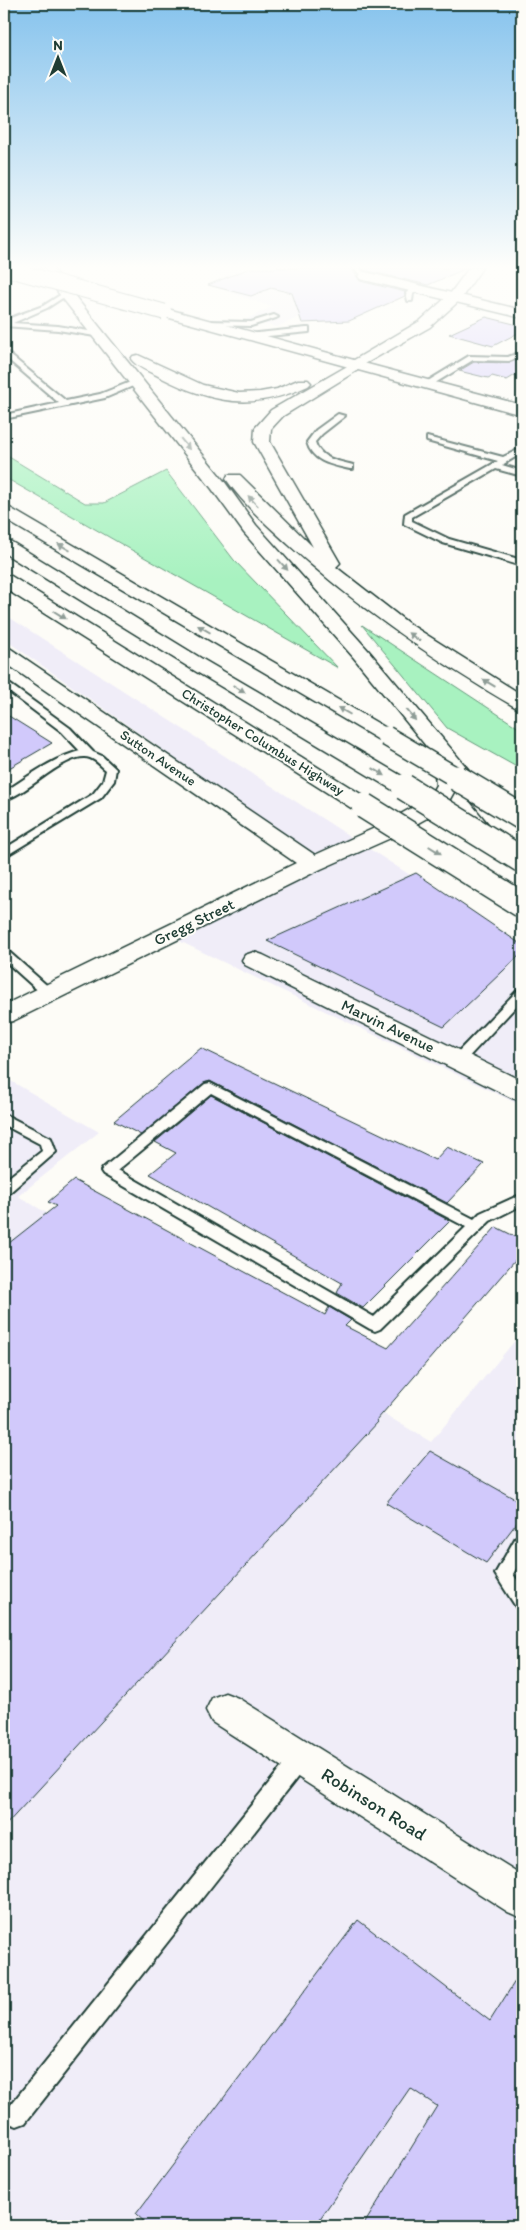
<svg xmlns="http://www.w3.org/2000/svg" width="526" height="2230" viewBox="0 0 526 2230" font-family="Itim,sans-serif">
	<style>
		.built { fill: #f0edf8 }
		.green { fill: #a8f2c0; stroke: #64987a }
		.building { fill: #d1c9fb; stroke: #1f3d34 }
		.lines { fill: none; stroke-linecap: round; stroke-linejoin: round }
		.service-casing { stroke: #1f3d34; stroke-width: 4 }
		.minor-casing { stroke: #1f3d34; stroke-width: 3 }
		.secondary-casing { stroke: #1f3d34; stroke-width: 3 }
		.primary-casing { stroke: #1f3d34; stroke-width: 3 }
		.trunk-casing { stroke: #1f3d34; stroke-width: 3 }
		.motorway-casing { stroke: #1f3d34; stroke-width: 3 }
		.service { fill: #fdfcf7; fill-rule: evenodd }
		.minor { fill: #fdfcf7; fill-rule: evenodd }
		.secondary { fill: #fdfcf7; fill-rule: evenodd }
		.primary { fill: #fdfcf7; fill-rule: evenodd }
		.trunk { fill: #fdfcf7; fill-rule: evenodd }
		.motorway { fill: #fdfcf7; fill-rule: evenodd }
		.primary-bridge-casing { stroke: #1f3d34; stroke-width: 17; stroke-linecap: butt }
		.motorway-bridge-far1-casing { stroke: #1f3d34; stroke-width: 22; stroke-linecap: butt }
		.motorway-bridge-casing { stroke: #1f3d34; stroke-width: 28; stroke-linecap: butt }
		.primary-bridge { stroke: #fdfcf7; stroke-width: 15 }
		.motorway-bridge-far1 { stroke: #fdfcf7; stroke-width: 19 }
		.motorway-bridge { stroke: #fdfcf7; stroke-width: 25 }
		.oneway { fill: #8e9c96 }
		.labels { text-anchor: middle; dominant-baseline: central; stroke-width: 4; stroke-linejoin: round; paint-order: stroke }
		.far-street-label { font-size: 14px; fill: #1f3d34; stroke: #fdfcf7 }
		.street-label { font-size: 16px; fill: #1f3d34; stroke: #fdfcf7 }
		.near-street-label { font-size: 19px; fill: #1f3d34; stroke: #fdfcf7 }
	</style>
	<rect width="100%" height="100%" fill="#fdfcf7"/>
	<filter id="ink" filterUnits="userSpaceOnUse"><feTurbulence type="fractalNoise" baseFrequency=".02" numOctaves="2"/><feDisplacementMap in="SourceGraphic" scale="10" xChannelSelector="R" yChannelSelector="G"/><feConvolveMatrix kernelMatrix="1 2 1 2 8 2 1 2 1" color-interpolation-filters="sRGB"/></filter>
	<g filter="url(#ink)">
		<path class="built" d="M 191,268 L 370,268 L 366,273 L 381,281 L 277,327 L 246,319 L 272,307 L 208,285 L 226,277 Z
			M 4,614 L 522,947 L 522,1106 L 171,937 L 328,865 L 4,639 Z
			M 4,1077 L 99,1132 L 18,1196 L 431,1442 L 522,1332 L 522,2226 L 4,2226 Z"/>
		<path class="green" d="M 4,454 L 85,503 L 104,503 L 166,471 L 234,560 L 338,668 L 4,477 Z
			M 362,625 L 522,730 L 522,770 L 447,728 Z"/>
		<path class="building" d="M 250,268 L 351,268 L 360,281 L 405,292 L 405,296 L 349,321 L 302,323 L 292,293 L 271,288 L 251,296 L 208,285 Z
			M 361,268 L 467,268 L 428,285 L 364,270 Z
			M 486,317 L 522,326 L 522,331 L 493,346 L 449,334 Z
			M 522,358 L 522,371 L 507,380 L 492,376 L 488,378 L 459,371 L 474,362 L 509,363 Z
			M 4,713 L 52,743 L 4,771 Z
			M 416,873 L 522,945 L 522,953 L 444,1027 L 267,941 Z
			M 201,1048 L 435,1160 L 447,1147 L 484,1164 L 447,1203 L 210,1081 L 204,1083 L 141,1135 L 114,1121 Z
			M 211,1095 L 450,1221 L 363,1308 L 337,1293 L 342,1283 L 150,1174 L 176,1153 L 155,1142 Z
			M 74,1180 L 325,1315 L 329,1307 L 351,1320 L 345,1326 L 388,1348 L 496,1227 L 522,1240 L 522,1252 L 376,1421 L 378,1422 L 4,1827 L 4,1247 L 56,1206 L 48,1202 Z
			M 430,1451 L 522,1503 L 522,1516 L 486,1563 L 386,1503 Z
			M 358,1920 L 490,2021 L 522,1970 L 522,2226 L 363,2226 L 437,2106 L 410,2088 L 315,2226 L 149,2226 L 136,2214 Z"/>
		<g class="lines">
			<g class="service-casing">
				<path id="service" d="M 353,268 L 359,268 L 368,276 L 363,277 Z
					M 414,287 L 419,288 L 413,294 L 412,301 L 408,301 L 406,293 Z
					M 65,292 L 67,293 L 67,295 L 47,308 L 13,323 L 58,326 L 101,333 L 101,337 L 58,330 L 4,326 L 5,320 L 43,306 Z
					M 274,315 L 278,317 L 276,318 L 251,326 L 206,325 L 202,323 L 206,321 L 251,322 Z
					M 306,328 L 309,328 L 309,332 L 247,338 L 243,336 L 247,334 Z
					M 4,350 L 66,401 L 100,394 L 133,381 L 140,383 L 105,398 L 4,419 L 4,415 L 59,403 L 4,356 Z
					M 522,352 L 522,356 L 509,361 L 473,360 L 430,386 L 423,384 L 469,356 L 508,357 Z
					M 338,414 L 345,416 L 322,434 L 315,442 C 320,459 338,461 353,465 L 353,469 L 350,469 C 332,465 312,462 307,442 L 316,430 Z
					M 427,437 L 503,457 L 522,448 L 522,453 L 502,465 L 522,471 L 522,476 L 496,469 L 412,517 L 412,521 L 449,539 L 522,560 L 522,566 L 443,543 L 404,524 L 405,514 L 498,461 L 427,441 Z
					M 4,680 L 70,728 L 93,752 L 102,756 L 116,769 L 114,781 L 101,798 L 4,857 L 4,849 L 93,794 L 103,781 L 106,770 C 101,766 96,760 90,758 C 67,750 26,796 4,800 L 4,792 C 28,777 52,758 80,751 L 62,732 L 4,688 Z
					M 4,950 L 8,951 L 52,990 L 54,993 L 52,996 L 44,996 L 4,960 Z
					M 522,989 L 522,1000 L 463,1063 L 453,1063 L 451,1060 L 453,1057 L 518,990 Z
					M 210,1083 L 474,1219 L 480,1213 L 522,1194 L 522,1205 L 490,1221 L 380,1329 L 375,1331 L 370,1329 L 103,1174 L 101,1171 L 103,1168 L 205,1084 ZM 211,1093 L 466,1227 L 374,1317 L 118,1170 Z
					M 4,1114 L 51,1138 L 56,1152 L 9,1193 L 4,1194 L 4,1181 L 42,1151 L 40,1144 L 4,1125 Z
					M 522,1535 L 522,1558 L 513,1574 L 522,1587 L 522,1610 L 516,1607 L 495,1574 L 516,1537 Z
					M 300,1750 L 307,1753 L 310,1759 L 307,1765 L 25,2123 L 17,2126 L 9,2123 L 6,2115 L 9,2107 L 293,1753 Z"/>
			</g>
			<g class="minor-casing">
				<path id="minor" d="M 365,272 L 522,310 L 522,318 L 360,279 L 358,276 Z
					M 4,647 L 11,649 L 315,855 L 377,827 L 428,799 L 436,785 L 433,755 L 436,750 L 444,749 L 452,750 L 455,755 L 458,785 L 445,808 L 393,837 L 321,869 L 13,1021 L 4,1023 L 4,1005 L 296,863 L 4,662 Z
					M 254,952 L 263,955 L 522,1081 L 522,1101 L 512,1098 L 245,965 L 242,960 L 245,955 Z
					M 225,1693 L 238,1698 L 522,1875 L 522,1918 L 508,1912 L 212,1722 L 206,1710 L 212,1698 Z"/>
			</g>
			<g class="secondary-casing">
				<path id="secondary" d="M 356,361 L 522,405 L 522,415 L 351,368 L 349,365 L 351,362 Z"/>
			</g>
			<g class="primary-casing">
				<path id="primary" d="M 469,268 L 482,268 L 460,300 L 430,327 L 356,369 L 159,315 L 157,312 L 164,308 L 354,360 L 420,321 L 450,294 Z"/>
			</g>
			<g class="trunk-casing">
				<path id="trunk" d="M 39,268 L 52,268 L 224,481 L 256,525 L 368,650 L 505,813 L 522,836 L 522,859 L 514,857 L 489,823 L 354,658 L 244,533 L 212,489 Z
					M 138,355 L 203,385 L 239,393 L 260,392 L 277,389 L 298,380 L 308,380 L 311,383 L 308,386 C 253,411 213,404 160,377 C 151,372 136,367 131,359 L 133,356 Z
					M 356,361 L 361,362 L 363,365 L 361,368 L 283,416 L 271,429 L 270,442 L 340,563 L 336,567 L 408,623 L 522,695 L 522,709 L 515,707 C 434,660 358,608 289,545 C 267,525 243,504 226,479 L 228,475 L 240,475 L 313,547 L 254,442 L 255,428 L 271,410 Z"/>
			</g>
			<g class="motorway-casing">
				<path id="motorway" d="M 4,507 L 10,508 L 393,732 L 397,736 L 393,740 L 386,742 L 379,740 L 4,519 Z
					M 4,540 L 10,541 L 204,660 L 412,782 L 415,787 L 412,792 L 404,794 L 396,792 L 190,668 L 4,553 Z
					M 4,575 L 11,576 L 372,801 L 375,806 L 372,811 L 364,813 L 356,811 L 4,588 Z"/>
			</g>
			<use href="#service" class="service"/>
			<use href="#minor" class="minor"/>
			<use href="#secondary" class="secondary"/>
			<use href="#primary" class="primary"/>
			<use href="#trunk" class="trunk"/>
			<use href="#motorway" class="motorway"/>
			<g class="primary-bridge-casing">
				<path id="primary-bridge" d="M 4,268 L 164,312"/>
			</g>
			<g class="motorway-bridge-far1-casing">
				<path id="motorway-bridge-far1" d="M 386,736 L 459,779"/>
			</g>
			<g class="motorway-bridge-casing">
				<path id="motorway-bridge" d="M 457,778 L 522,817
					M 404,787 L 522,860
					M 364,806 L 522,905"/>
			</g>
			<use href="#primary-bridge" class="primary-bridge"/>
			<use href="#motorway-bridge-far1" class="motorway-bridge-far1"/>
			<use href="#motorway-bridge" class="motorway-bridge"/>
		</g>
		<defs><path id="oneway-solid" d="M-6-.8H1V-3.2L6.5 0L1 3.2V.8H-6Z" transform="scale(1.25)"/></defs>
		<g class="oneway">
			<use href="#oneway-solid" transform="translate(185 444) rotate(51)"/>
			<use href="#oneway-solid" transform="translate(253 501) rotate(-133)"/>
			<use href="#oneway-solid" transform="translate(64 547) rotate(-150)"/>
			<use href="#oneway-solid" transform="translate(283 565) rotate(48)"/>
			<use href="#oneway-solid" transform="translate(60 615) rotate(32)"/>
			<use href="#oneway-solid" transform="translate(204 629) rotate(-150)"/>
			<use href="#oneway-solid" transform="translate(414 637) rotate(-145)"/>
			<use href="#oneway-solid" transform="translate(489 683) rotate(-149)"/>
			<use href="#oneway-solid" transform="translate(239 689) rotate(31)"/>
			<use href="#oneway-solid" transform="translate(344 711) rotate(-150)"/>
			<use href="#oneway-solid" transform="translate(411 715) rotate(50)"/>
			<use href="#oneway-solid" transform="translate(379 772) rotate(31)"/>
			<use href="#oneway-solid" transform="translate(435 850) rotate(32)"/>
		</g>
	</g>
	<linearGradient id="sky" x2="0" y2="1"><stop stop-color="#86c3ed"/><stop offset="0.46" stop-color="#fefefb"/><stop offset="1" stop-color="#fefefb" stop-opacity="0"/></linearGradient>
	<rect width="526" height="580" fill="url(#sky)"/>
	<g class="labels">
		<g class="far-street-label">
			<text transform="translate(263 742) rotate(32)">Christopher Columbus Highway</text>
			<text transform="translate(158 758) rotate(34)">Sutton Avenue</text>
		</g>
		<g class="street-label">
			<text transform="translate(194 922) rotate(-26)">Gregg Street</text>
			<text transform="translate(388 1026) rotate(26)">Marvin Avenue</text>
		</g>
		<g class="near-street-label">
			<text transform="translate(374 1804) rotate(32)">Robinson Road</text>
		</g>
	</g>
	<rect width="526" height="2230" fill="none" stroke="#fdfcf7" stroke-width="20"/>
	<rect x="10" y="10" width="506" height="2210" fill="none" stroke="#1f3d34" stroke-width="2" filter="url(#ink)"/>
	<g transform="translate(58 58)" stroke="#fdfcf7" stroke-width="4" paint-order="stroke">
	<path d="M0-4L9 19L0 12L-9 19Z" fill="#1f3d34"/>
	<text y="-8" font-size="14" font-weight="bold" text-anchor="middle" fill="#1f3d34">N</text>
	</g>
</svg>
